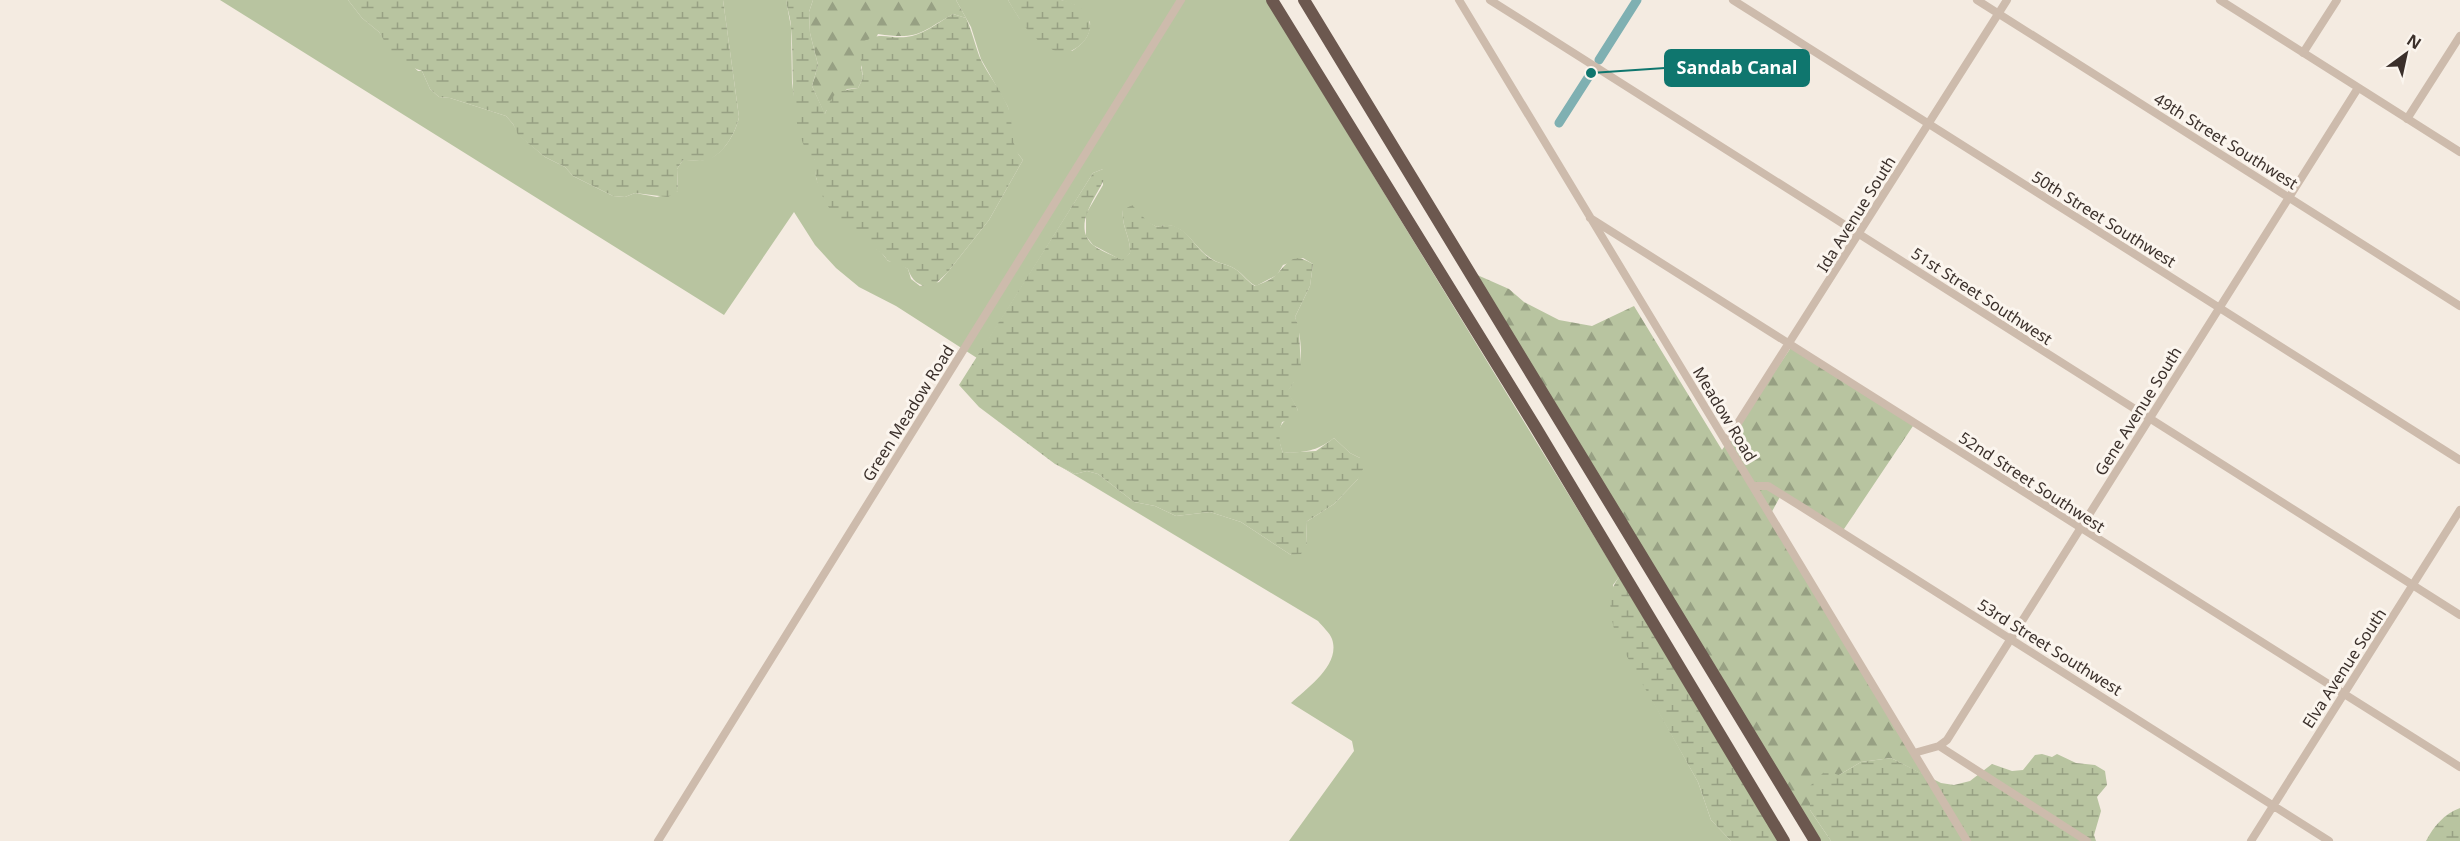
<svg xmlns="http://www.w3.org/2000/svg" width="2460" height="841" viewBox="0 0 2460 841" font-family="'Noto Sans',sans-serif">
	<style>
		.green { fill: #b8c4a0 }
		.forest { fill: url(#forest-firs) }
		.wetland { fill: url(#wetland-marsh) }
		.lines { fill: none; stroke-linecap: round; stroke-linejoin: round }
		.canal { stroke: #7fb0b2; stroke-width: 9 }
		.minor { stroke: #cdbbac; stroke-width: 8 }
		.trunk { stroke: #6c584f; stroke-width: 12 }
		.labels { text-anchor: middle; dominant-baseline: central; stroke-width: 6; stroke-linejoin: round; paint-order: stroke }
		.street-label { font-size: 16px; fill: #3b302b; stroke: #fbf5ee }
		.leader { fill: none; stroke: #0f766e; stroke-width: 2 }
		.callout-dot { fill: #0f766e; stroke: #fbf5ee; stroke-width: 2 }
		.callout { fill: #0f766e; stroke: #0f766e; stroke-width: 2 }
		.callout-label { font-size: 18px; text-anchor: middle; font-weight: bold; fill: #fff }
	</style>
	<defs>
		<pattern id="forest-firs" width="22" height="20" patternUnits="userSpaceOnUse" patternTransform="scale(1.5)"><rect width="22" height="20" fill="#b8c4a0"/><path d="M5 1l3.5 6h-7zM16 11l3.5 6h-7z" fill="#97a083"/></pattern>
		<pattern id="wetland-marsh" width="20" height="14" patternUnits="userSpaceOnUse" patternTransform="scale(1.5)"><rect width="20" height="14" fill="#b8c4a0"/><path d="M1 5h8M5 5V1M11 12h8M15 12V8" fill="none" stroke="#97a083"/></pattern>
	</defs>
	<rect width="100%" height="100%" fill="#f4ebe1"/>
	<path class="green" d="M 220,0 L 348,0 L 362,18 L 379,32 L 386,42 L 418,71 L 422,71 L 430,89 L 439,97 L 450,98 L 506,116 L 513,124 L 519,135 L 545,157 L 565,167 L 573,176 L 613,196 L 625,197 L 635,193 L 657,197 L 678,191 L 677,169 L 683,160 C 691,160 701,162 708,159 C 724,154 736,132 739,117 L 723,0 L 786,0 L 791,27 L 792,83 L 797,116 L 815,160 L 816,178 L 824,198 L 830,208 L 853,234 L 881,252 L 888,261 L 899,263 L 908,269 L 911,279 L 920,286 L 939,282 L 947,273 L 989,220 L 1023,160 L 1015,150 L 1012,140 L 1008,107 L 981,59 L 971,27 L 956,0 L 1008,0 L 1019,18 L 1072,51 C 1083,44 1091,36 1090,22 L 1075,5 L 1061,0 L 1266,0 L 1619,577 L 1613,585 L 1654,703 L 1698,782 L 1711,820 L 1731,841 L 1289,841 L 1354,751 L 1352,741 L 1291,703 C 1307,688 1341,665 1332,639 C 1330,633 1322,626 1318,621 L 1058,465 L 1075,474 L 1087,471 L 1098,474 L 1134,502 L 1155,506 L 1176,516 L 1210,512 L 1241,522 L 1291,555 L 1307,544 L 1306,522 L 1334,504 L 1358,479 L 1360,458 L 1350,453 L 1334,438 C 1316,452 1304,452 1283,453 C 1274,429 1279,424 1298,410 L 1287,391 C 1305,372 1303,341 1295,317 L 1310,286 L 1313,264 L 1303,258 L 1283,265 L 1277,275 L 1256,286 C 1248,282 1245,276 1238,271 C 1230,264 1217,264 1209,257 C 1191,244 1182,218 1157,227 L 1123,210 C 1121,227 1131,237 1130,253 L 1123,261 L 1093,245 L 1086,236 L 1086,214 L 1103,185 L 1103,169 L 1093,173 L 977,358 L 896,306 L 859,287 L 836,268 L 815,245 L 794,212 L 724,315 Z"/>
	<path class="forest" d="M 813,0 L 956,0 L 966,18 L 953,14 C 920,33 918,40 878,34 L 861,67 L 863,78 L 858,88 L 847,89 L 826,111 L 825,115 L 812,86 L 818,65 L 810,33 L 809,12 Z
		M 1475,274 L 1509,289 L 1524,302 L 1559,320 L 1592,326 L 1634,306 L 1722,450 L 1792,346 L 1915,423 L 1842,532 L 1781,495 L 1769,517 L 1930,778 L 1891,758 L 1861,762 L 1839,775 L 1810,810 L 1831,841 L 1821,841 Z"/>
	<path class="wetland" d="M 348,0 L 723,0 L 739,117 C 736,132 724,154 708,160 C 701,162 691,160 683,160 L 677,169 L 678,191 L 668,197 L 635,193 L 625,197 L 613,196 L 573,176 L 565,167 L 545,157 L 518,135 L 513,124 L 506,116 L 450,98 L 439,97 L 430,89 L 422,71 L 397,62 L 379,32 L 362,18 Z
		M 786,0 L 813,0 L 809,12 L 810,33 L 818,65 L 812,86 L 825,114 C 834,92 833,92 858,88 L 863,78 L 859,45 C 879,28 890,41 912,36 C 927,32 939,22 953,14 L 966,18 C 972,31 975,45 980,58 C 988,75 1001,90 1008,107 C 1015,126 1008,144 1023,160 L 989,220 L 947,273 L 931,288 C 918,285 912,281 908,269 C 902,265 893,264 887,260 C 886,258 883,254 881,253 C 875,248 867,245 861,241 C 837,224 812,191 815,160 L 810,157 C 787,120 795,69 791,28 C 791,18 787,9 786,0 Z
		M 1008,0 C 1025,0 1044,0 1061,0 C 1100,7 1099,44 1062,54 C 1033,42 1023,26 1008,0 Z
		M 1103,169 L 1107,173 C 1100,193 1070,225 1093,245 C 1102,252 1113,255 1122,260 L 1130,253 C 1131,237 1121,227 1123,210 L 1132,205 L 1147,221 L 1157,227 C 1183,218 1190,243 1208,257 C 1217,264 1230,264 1238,271 C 1244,276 1248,282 1255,286 C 1263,283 1271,280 1277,274 C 1290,260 1293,252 1313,264 L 1310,286 L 1295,317 L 1299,328 L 1301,372 L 1288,391 L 1298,410 L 1292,419 L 1282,422 C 1278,434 1279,442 1283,453 L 1316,451 L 1334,438 L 1350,453 L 1360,458 L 1363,469 L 1358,479 L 1334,504 L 1306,522 L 1307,544 L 1301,554 L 1291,555 L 1241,522 L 1210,512 L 1176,516 L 1155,506 L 1134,502 L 1098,474 L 1087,471 L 1075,474 L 1055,464 L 979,407 L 959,385 L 1093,173 Z
		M 1619,577 L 1778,841 L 1731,841 L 1711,820 L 1698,782 L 1616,637 C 1611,616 1605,596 1619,577 Z
		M 2042,754 L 2052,757 L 2057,754 L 2076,763 L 2095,765 L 2105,771 L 2107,785 L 2097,797 L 2101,811 L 2094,835 L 2096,841 L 1831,841 L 1810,810 L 1810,786 L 1825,771 L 1839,775 L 1861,762 L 1891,758 L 1941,783 L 1954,785 L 1970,781 L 1992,764 L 2012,771 L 2023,770 L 2035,755 Z
		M 2460,808 L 2460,841 L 2426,841 C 2434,826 2444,814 2460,808 Z"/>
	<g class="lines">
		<path class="canal" d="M 1599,60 L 1637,0
			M 1559,123 L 1591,73"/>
		<path class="minor" d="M 1459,0 L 1967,841
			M 1490,0 L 2460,615
			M 1733,0 L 2460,460
			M 1977,0 L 2460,306
			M 2220,0 L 2460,152
			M 2303,53 L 2337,0
			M 2407,119 L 2460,36
			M 1590,218 L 2460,767
			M 1726,442 L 2007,0
			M 1753,486 L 1768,486 L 1805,509 L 2329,841
			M 1939,746 L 1947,740 L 2358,88
			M 1914,753 L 1939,746 L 2087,841
			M 658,841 L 1181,0
			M 2251,841 L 2460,510"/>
		<path class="trunk" d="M 1272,0 L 1536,428 L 1784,841
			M 1304,0 L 1815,841"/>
	</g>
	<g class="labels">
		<g class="street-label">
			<text transform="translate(2226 141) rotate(32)">49th Street Southwest</text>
			<text transform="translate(1856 214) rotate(-58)">Ida Avenue South</text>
			<text transform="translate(2104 219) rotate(32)">50th Street Southwest</text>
			<text transform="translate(1982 296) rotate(33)">51st Street Southwest</text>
			<text transform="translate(2138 411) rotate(-58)">Gene Avenue South</text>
			<text transform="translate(908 413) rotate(-58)">Green Meadow Road</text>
			<text transform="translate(1725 414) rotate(59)">Meadow Road</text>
			<text transform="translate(2032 482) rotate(33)">52nd Street Southwest</text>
			<text transform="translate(2050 647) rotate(32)">53rd Street Southwest</text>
			<text transform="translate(2344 668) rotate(-57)">Elva Avenue South</text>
		</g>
	</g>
	<path class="leader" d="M1591 73L1665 68"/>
	<circle class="callout-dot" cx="1591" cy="73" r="6"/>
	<rect class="callout" x="1665" y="50" width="144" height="36" rx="6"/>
	<g class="callout-label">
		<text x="1737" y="74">Sandab Canal</text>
	</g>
	<g transform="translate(2406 54) rotate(33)" stroke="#fbf5ee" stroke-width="4.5" paint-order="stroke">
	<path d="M0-4.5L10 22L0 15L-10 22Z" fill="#3b302b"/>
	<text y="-9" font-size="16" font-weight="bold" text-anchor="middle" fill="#3b302b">N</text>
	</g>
</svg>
